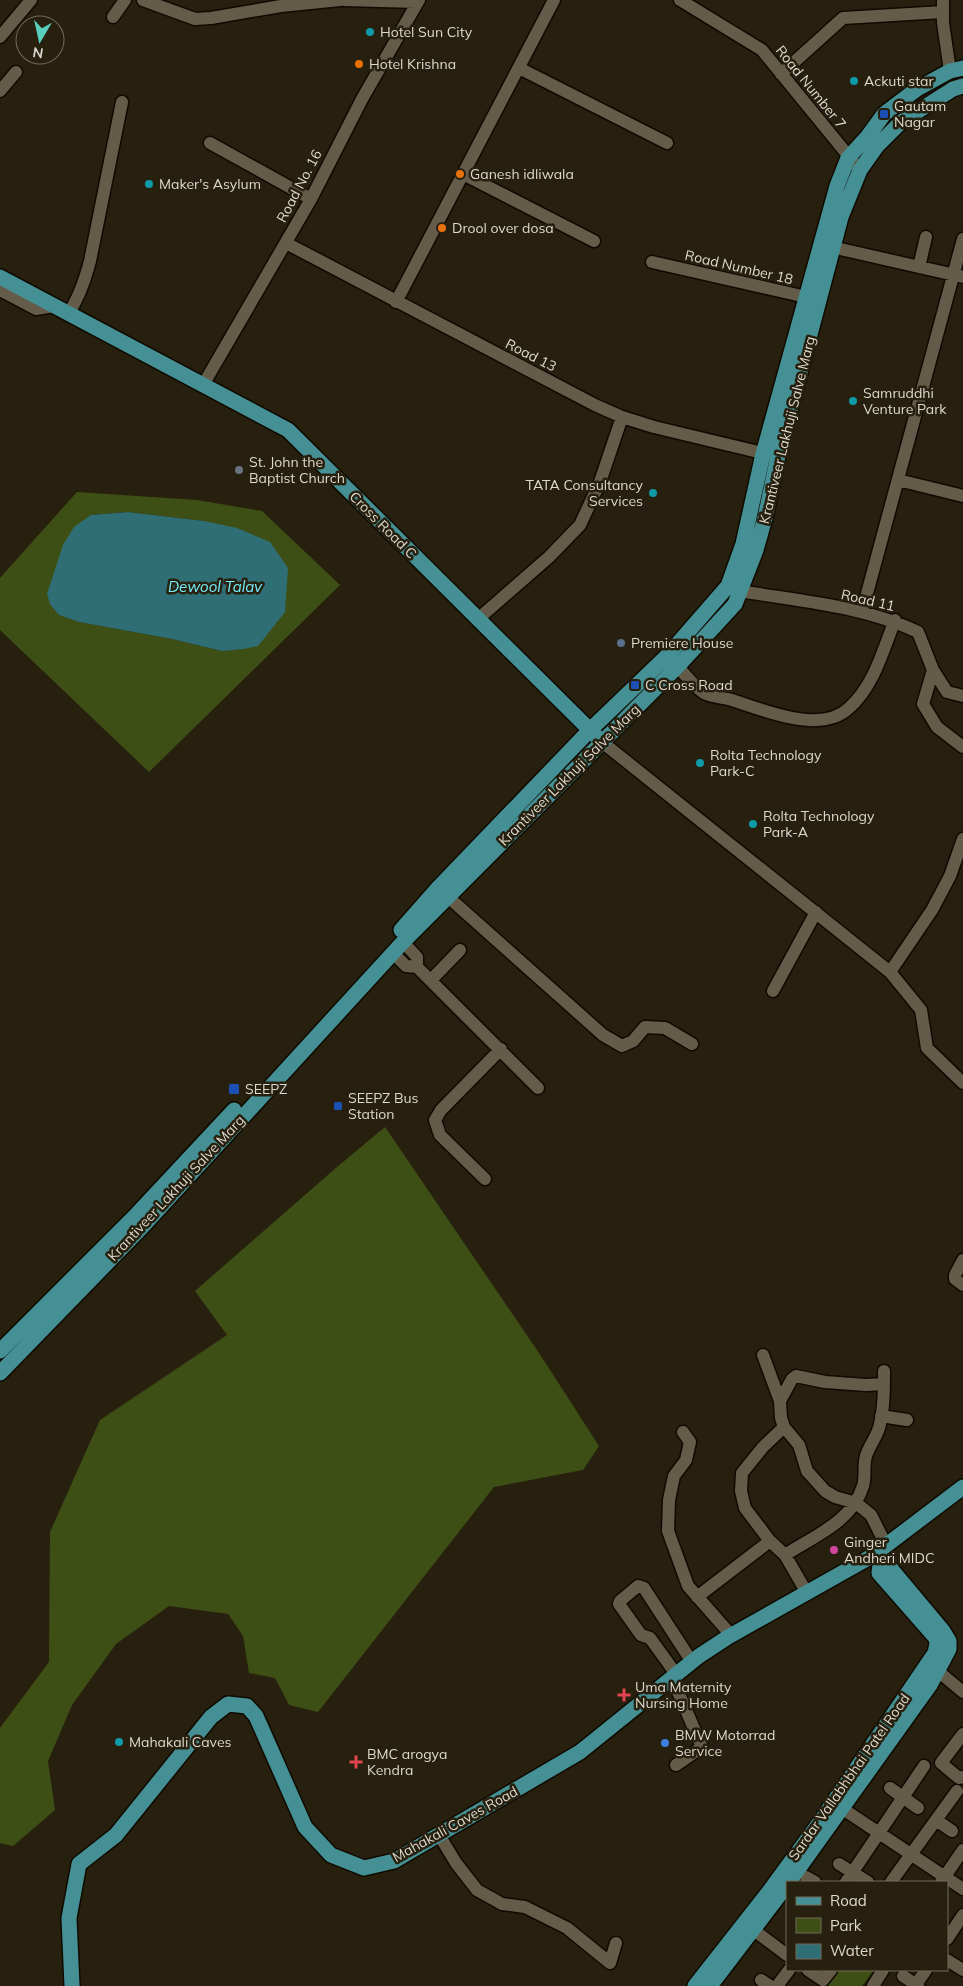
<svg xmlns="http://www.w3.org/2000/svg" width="963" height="1986" viewBox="0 0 963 1986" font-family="Mulish,sans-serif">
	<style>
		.green { fill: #3e4f15; fill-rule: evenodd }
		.water { fill: #2f6e75 }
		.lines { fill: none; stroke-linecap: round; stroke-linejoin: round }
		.minor-casing { stroke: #100a00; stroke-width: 15 }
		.major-casing { stroke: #100a00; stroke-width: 18 }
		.minor { stroke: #645c49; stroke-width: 12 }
		.major { stroke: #449094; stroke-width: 15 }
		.culture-dot { fill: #0f9aa8; stroke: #27200f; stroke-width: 2 }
		.food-dot { fill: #e8710a; stroke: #27200f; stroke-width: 2 }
		.transit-dot { fill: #1a4fb4; stroke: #27200f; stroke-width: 2 }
		.worship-dot { fill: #6b7280; stroke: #27200f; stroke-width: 2 }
		.service-dot { fill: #5c6f8a; stroke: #27200f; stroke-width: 2 }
		.hotel-dot { fill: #d1479c; stroke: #27200f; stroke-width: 2 }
		.health-dot { fill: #e0444e; stroke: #27200f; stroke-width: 2 }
		.shop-dot { fill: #3f7fe0; stroke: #27200f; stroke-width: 2 }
		.labels { text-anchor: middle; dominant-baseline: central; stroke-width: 5; stroke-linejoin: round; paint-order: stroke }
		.poi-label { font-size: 14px; fill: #ddd9ce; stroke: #27200f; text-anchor: start }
		.street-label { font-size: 14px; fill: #ddd9ce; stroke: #27200f }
		.water-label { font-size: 15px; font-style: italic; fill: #74eefb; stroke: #27200f }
	</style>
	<rect width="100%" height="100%" fill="#27200f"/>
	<path class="green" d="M 77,492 L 197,500 L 262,511 L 340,585 L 149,772 L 0,630 L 0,578 ZM 128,512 L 204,521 L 222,651 L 172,639 L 79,622 L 59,615 L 91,515 Z
		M 385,1127 L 541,1356 L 599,1446 L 583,1470 L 494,1487 L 318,1712 L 289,1705 L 275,1678 L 249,1673 L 243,1636 L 228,1614 L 169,1606 L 116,1644 L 72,1705 L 48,1761 L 55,1810 L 13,1846 L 0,1843 L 0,1728 L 49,1662 L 50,1532 L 100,1420 L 227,1335 L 195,1291 L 337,1167 Z
		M 838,1970 L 874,1970 L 862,1986 L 827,1986 Z"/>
	<path class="water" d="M 128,512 L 204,521 L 237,528 L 270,542 L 288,568 L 285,612 L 258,646 L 243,649 L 222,651 L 172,639 L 79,622 L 59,615 L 50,604 L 47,594 L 63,545 L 74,527 L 91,515 Z"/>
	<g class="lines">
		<g class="minor-casing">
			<path id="minor" d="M 143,0 L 195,19 L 211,18 L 281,6 L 340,0
				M 344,0 L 417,2
				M 680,0 L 762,50 L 860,170
				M 943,0 L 943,23 L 950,71
				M 113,17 L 125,0
				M 0,37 L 31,0
				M 519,68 L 667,143
				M 781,74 L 843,18 L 943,12
				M 0,91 L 16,72
				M 210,143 L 311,199
				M 463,174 L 594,241
				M 286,243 L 595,405 L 622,417 L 654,427 L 771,455
				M 823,245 L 963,277
				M 652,262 L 815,299
				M 919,267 L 926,237
				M 0,290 L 36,309 L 54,306
				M 396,302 L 554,0
				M 68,314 C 79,298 85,280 90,261 L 122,102
				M 203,385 L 311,199 L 362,99 L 419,0
				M 898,480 L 963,496
				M 732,588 L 740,591 C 798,601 865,606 918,632 L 933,670 L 947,692 L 963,696
				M 862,612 L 963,239
				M 478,619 L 549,557 L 580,525 L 600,482 L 622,417
				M 671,659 C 681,669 694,688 706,694 C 712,697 725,698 732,700 C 763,710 821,735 849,708 C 874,686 883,650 895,620
				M 933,670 L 923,704 L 937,727 L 963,747
				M 602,742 L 890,972 L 921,1010 L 927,1048 L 963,1083
				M 447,896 L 603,1035 L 622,1046 L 633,1041 L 645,1027 L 665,1028 L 692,1044
				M 403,942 L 417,957 L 417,967
				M 393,953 L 406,966 L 417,967 L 538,1088
				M 890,972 L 932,910 L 950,876 L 963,839
				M 431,980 L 460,950
				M 773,991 L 816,912
				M 485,1179 L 440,1135 L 435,1120 L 441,1110 L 501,1049
				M 963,1260 L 955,1275 L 955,1279 L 963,1285
				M 763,1355 L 780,1401 L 781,1418 L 784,1427 L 799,1445 L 807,1471 L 825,1491 L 835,1497 L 856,1503 L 871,1515 L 886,1545
				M 780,1401 L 792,1379 L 796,1376 L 825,1382 L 866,1385 L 884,1384
				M 881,1416 L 907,1420
				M 784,1427 L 763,1447 L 742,1473 L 741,1491 L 745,1508 L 770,1541 L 785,1555 L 807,1593
				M 683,1432 L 690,1442 L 686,1460 L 674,1476 L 669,1500 L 668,1531 L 688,1586 L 731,1635
				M 785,1555 C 814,1536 852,1522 863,1486 C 866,1477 863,1466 866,1456 C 869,1446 876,1438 879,1428 C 884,1410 884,1390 884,1371
				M 697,1597 L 770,1541
				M 932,1666 L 963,1692
				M 676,1674 L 650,1638 L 641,1635 L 619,1604 L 620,1601 L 638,1586 L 644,1588 L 692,1662
				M 672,1678 L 702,1747 L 676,1765
				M 963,1734 L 941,1763 L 959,1778 L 963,1777
				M 890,1788 L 918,1808
				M 834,1803 L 963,1889
				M 936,1820 L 952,1831
				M 439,1835 L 456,1863 L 477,1890 L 502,1904 L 525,1907 L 567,1928 L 610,1963 L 616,1943
				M 839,1864 L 868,1882
				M 806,1877 L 815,1882
				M 846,1882 L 924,1766
				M 891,1882 L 957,1791
				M 941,1882 L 963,1850
				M 747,1925 L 787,1955
				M 947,1939 L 963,1915
				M 947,1960 L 963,1970
				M 808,1970 L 823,1980 L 831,1970
				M 903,1976 L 918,1986
				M 761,1980 L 770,1986
				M 777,1986 L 789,1970
				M 873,1986 L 883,1970
				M 915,1986 L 926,1970"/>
		</g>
		<g class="major-casing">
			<path id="major" d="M 0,277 L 288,430 L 597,737
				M 401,930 L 438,888 L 590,730 L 667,656 L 728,586 L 743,544 L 763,454 L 837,186 L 848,158 L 868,136 L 884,114 L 917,89 L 950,71 L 963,68
				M 0,1351 L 134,1217 L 234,1110
				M 0,1373 L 144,1225 L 403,942 L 678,666 L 735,604 L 756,550 L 765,518 L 778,456 L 841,217 L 860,170 L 877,146 L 901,122 L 953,89 L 963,86
				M 789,1882 L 930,1685 L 949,1649 L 949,1641 L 943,1631 L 887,1564 L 880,1564
				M 72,1986 L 69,1918 L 79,1864 L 116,1835 L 211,1717 L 228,1704 L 247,1706 L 256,1716 L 305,1827 L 331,1855 L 364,1868 L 394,1861 L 580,1752 L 699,1656 L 728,1637 L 872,1556 L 963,1487
				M 695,1986 L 768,1893 L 820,1822 L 935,1653 L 937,1644 L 936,1638 L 879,1573 L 880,1564
				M 710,1986 L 787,1885"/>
		</g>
		<use href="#minor" class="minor"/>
		<use href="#major" class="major"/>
	</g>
	<g class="culture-dot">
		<circle cx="370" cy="32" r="5"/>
		<circle cx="854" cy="81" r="5"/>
		<circle cx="149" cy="184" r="5"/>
		<circle cx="853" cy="401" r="5"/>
		<circle cx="653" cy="493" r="5"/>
		<circle cx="700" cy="763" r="5"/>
		<circle cx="753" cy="824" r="5"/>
		<circle cx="119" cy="1742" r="5"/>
	</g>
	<g class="food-dot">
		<circle cx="359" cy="64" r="5"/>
		<circle cx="460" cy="174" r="5"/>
		<circle cx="442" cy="228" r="5"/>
	</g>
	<g class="transit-dot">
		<rect x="879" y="109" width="10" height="10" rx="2.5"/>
		<rect x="630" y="680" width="10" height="10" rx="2.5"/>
		<rect x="228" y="1083" width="12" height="12" rx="2.5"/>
		<rect x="333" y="1101" width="10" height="10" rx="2.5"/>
	</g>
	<circle class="worship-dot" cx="239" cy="470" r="5"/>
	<circle class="service-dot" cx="621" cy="643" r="5"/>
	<circle class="hotel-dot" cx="834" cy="1550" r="5"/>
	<g class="health-dot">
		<path d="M621.5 1687.5h5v5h5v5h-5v5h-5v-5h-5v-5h5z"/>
		<path d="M353.5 1754.5h5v5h5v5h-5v5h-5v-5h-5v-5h5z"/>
	</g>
	<circle class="shop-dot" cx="665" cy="1743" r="5"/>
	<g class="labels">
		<g class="poi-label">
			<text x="380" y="32">Hotel Sun City</text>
			<text x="369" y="64">Hotel Krishna</text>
			<text x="864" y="81">Ackuti star</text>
			<text x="894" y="106">Gautam<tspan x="894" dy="16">Nagar</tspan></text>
			<text x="470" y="174">Ganesh idliwala</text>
			<text x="159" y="184">Maker's Asylum</text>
			<text x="452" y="228">Drool over dosa</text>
			<text x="863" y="393">Samruddhi<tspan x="863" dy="16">Venture Park</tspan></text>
			<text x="249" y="462">St. John the<tspan x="249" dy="16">Baptist Church</tspan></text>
			<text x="643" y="485" text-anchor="end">TATA Consultancy<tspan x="643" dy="16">Services</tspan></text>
			<text x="631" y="643">Premiere House</text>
			<text x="645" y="685">C Cross Road</text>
			<text x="710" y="755">Rolta Technology<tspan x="710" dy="16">Park-C</tspan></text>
			<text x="763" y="816">Rolta Technology<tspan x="763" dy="16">Park-A</tspan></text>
			<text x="245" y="1089">SEEPZ</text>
			<text x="348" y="1098">SEEPZ Bus<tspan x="348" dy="16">Station</tspan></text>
			<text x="844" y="1542">Ginger<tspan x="844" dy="16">Andheri MIDC</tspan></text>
			<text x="635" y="1687">Uma Maternity<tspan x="635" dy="16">Nursing Home</tspan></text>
			<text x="675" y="1735">BMW Motorrad<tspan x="675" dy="16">Service</tspan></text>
			<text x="129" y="1742">Mahakali Caves</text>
			<text x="367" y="1754">BMC arogya<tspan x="367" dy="16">Kendra</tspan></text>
		</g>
		<g class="street-label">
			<text transform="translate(811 87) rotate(51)">Road Number 7</text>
			<text transform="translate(299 186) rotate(-62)">Road No. 16</text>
			<text transform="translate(739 267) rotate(13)">Road Number 18</text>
			<text transform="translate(531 355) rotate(27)">Road 13</text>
			<text transform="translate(787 430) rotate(-76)">Krantiveer Lakhuji Salve Marg</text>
			<text transform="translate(383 525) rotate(45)">Cross Road C</text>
			<text transform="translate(868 600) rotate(13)">Road 11</text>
			<text transform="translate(569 775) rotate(-45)">Krantiveer Lakhuji Salve Marg</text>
			<text transform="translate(176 1188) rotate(-47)">Krantiveer Lakhuji Salve Marg</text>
			<text transform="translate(849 1777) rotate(-55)">Sardar Vallabhbhai Patel Road</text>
			<text transform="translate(455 1824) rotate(-29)">Mahakali Caves Road</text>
		</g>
		<g class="water-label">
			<text x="215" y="586">Dewool Talav</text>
		</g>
	</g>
	<rect x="786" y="1881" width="162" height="90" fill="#27200f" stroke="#706a5b"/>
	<rect x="796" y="1897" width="25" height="8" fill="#449094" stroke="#706a5b"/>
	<text x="830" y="1906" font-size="15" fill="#ddd9ce">Road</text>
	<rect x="796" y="1918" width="25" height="15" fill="#3e4f15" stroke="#706a5b"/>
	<text x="830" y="1931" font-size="15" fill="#ddd9ce">Park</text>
	<rect x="796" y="1944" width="25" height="15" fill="#2f6e75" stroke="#706a5b"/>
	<text x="830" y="1956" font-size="15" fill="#ddd9ce">Water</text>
	<g transform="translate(40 40) rotate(189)"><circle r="24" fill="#27200f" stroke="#706a5b"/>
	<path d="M0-4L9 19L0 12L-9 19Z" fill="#5acebc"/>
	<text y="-8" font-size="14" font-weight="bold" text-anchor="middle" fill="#ddd9ce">N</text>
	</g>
</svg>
